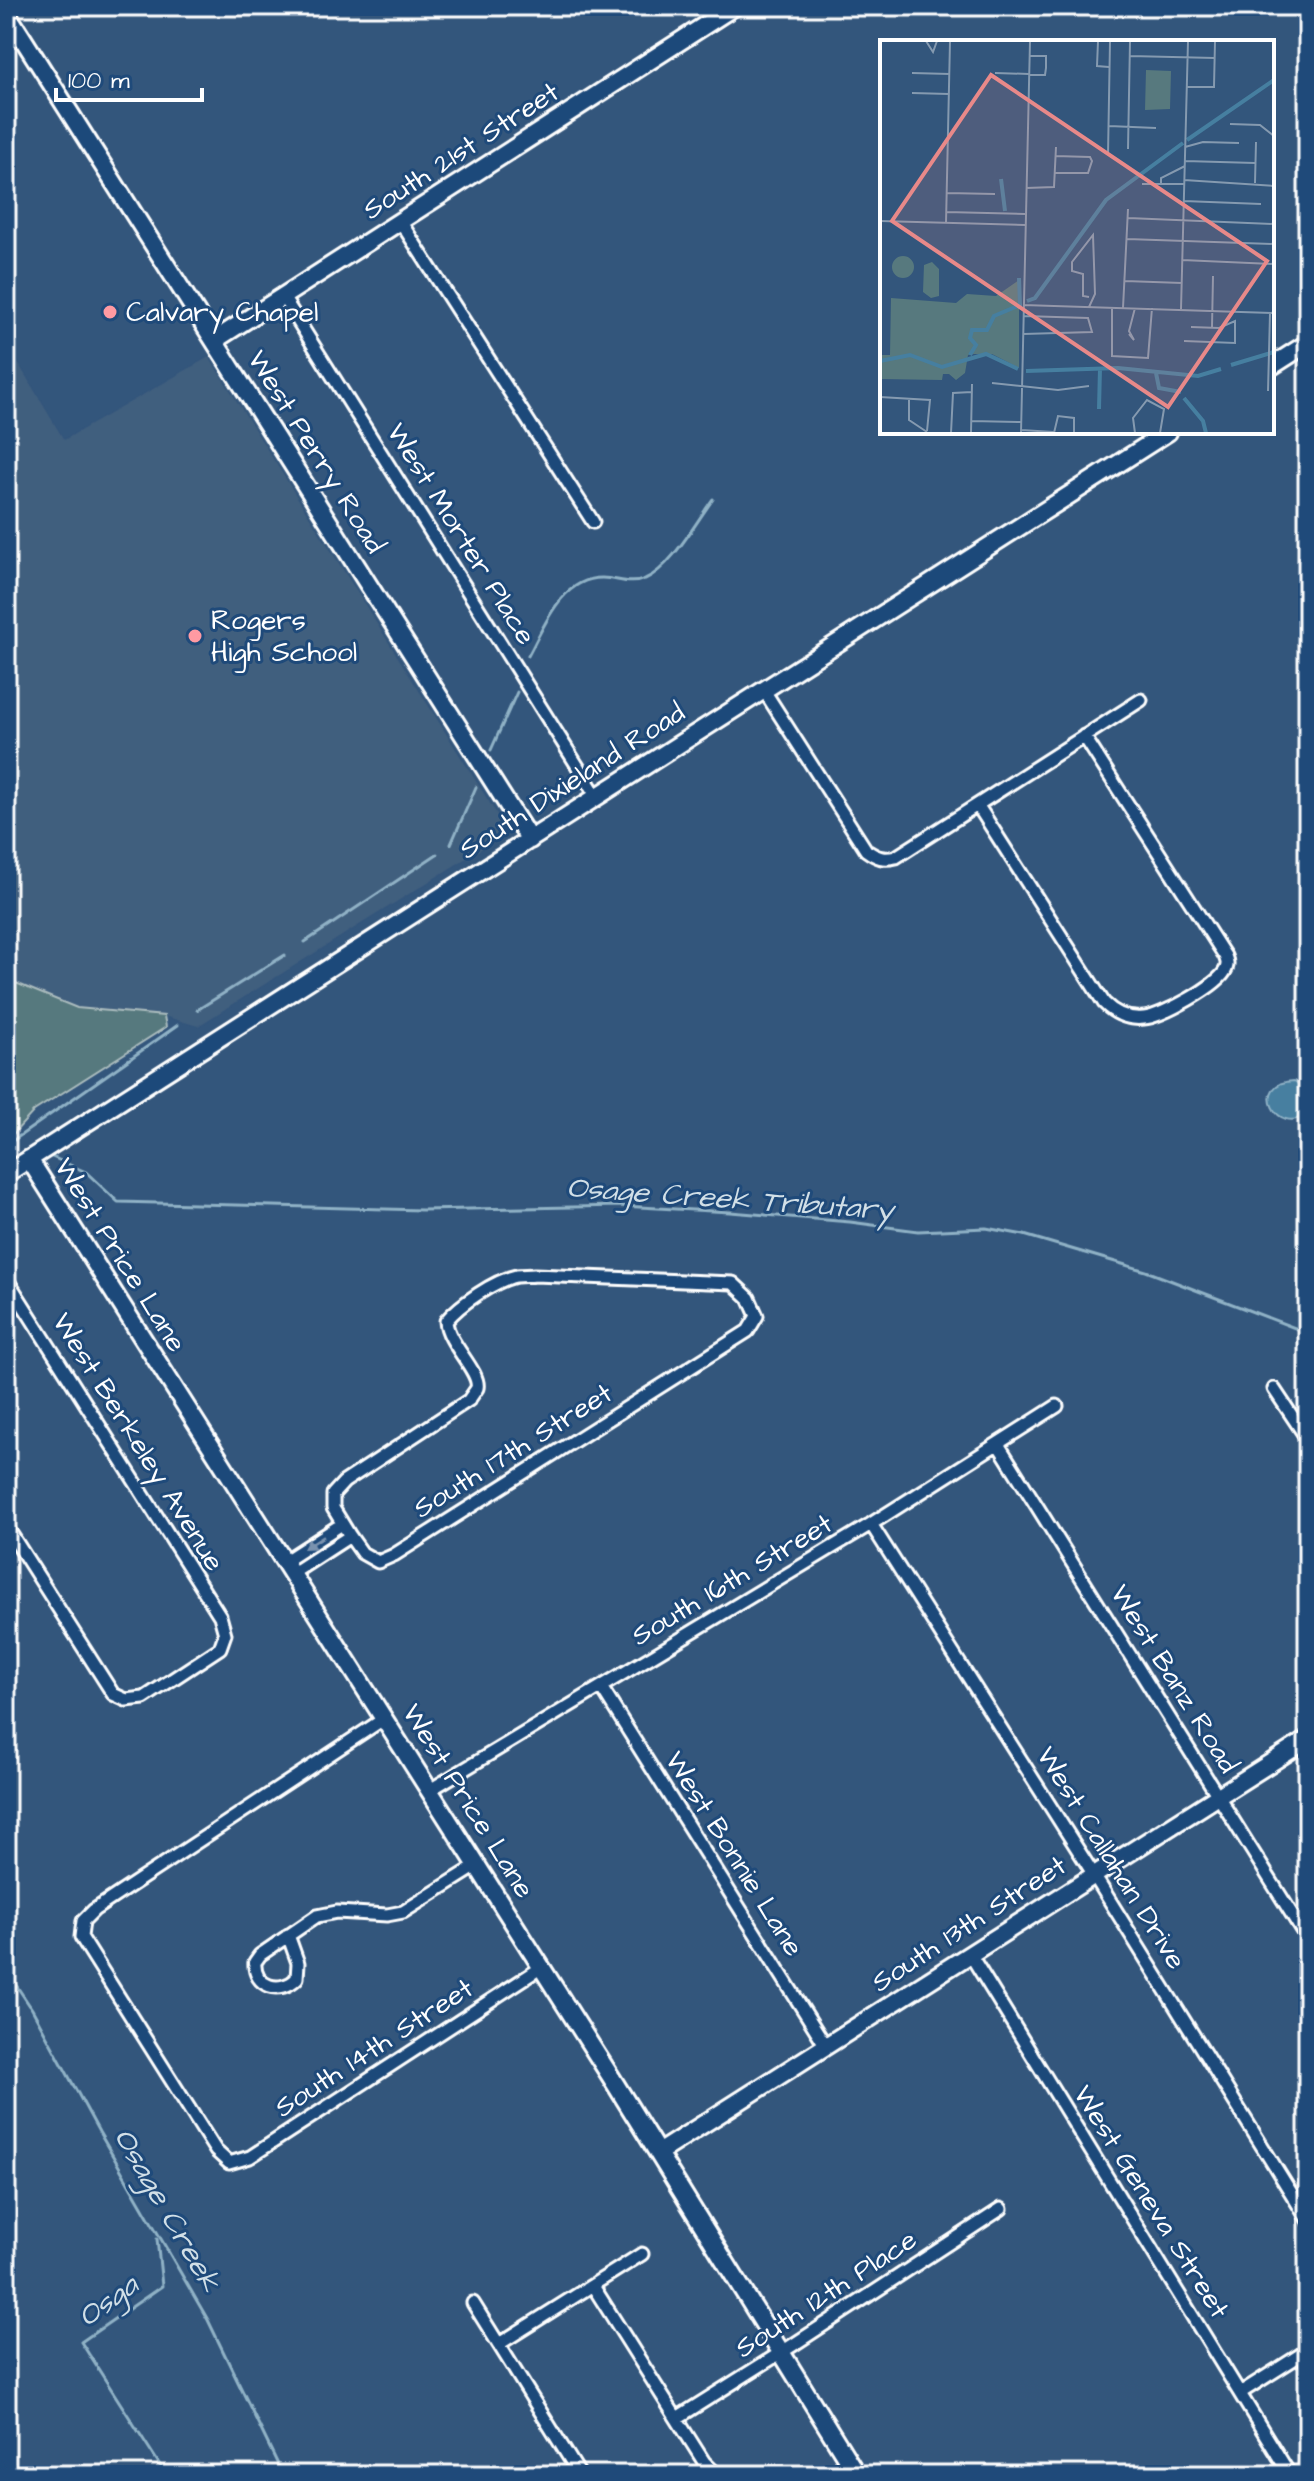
<svg xmlns="http://www.w3.org/2000/svg" width="1314" height="2481" viewBox="0 0 1314 2481" font-family="'Architects Daughter',sans-serif">
	<style>
		.built { fill: #415e7e }
		.green { fill: #57797e; stroke: #abbcbe; stroke-width: 2 }
		.water { fill: #467fa0; stroke: #90b2c6; stroke-width: 2 }
		.lines { fill: none; stroke-linecap: round; stroke-linejoin: round }
		.stream { stroke: #90b2c6; stroke-width: 3 }
		.street-casing { stroke: #fff; stroke-width: 17 }
		.secondary-casing { stroke: #fff; stroke-width: 22 }
		.street { stroke: #1f4a7a; stroke-width: 11 }
		.secondary { stroke: #1f4a7a; stroke-width: 16 }
		.oneway { fill: #7992af }
		.poi-dot { fill: #ff9aa2; stroke: #1f4a7a; stroke-width: 3 }
		.labels { text-anchor: middle; dominant-baseline: central; stroke-width: 6; stroke-linejoin: round; paint-order: stroke }
		.street-label { font-size: 28px; fill: #fff; stroke: #1f4a7a }
		.poi-label { font-size: 28px; fill: #fff; stroke: #1f4a7a; text-anchor: start }
		.water-label { font-size: 30px; font-style: italic; fill: #d1dfe7; stroke: #1f4a7a }
		.inset-river { fill: none; stroke: #467fa0; stroke-width: 4 }
		.inset-road { fill: none; stroke: #859ab0; stroke-width: 2 }
		.view { fill: #e88989; fill-opacity: 0.15; stroke: #e88989; stroke-width: 4 }
		.inset-edge { fill: none; stroke: #fff; stroke-width: 4 }
	</style>
	<rect width="100%" height="100%" fill="#33567c"/>
	<filter id="ink" filterUnits="userSpaceOnUse"><feTurbulence type="fractalNoise" baseFrequency=".0125" numOctaves="2"/><feDisplacementMap in="SourceGraphic" scale="16" xChannelSelector="R" yChannelSelector="G"/><feConvolveMatrix kernelMatrix="1 2 1 2 8 2 1 2 1" color-interpolation-filters="sRGB"/></filter>
	<g filter="url(#ink)">
		<path class="built" d="M 6,343 L 64,440 L 209,357 L 508,832 L 198,1026 L 164,1016 L 77,1008 L 6,979 Z"/>
		<path class="green" d="M 6,979 L 77,1008 L 164,1016 L 166,1027 L 34,1111 L 6,1142 Z"/>
		<path class="water" d="M 1294,1081 C 1308,1089 1309,1098 1308,1113 C 1277,1139 1249,1082 1294,1081 Z"/>
		<g class="lines">
			<path class="stream" d="M 528,656 C 544,627 561,578 602,578 C 617,578 630,586 645,579 C 671,568 696,522 713,499
				M 491,750 L 517,692
				M 451,844 L 476,787
				M 305,942 L 437,854
				M 197,1010 L 285,955
				M 6,1137 L 14,1140 L 178,1025
				M 52,1157 L 86,1172 L 118,1202 L 422,1210 L 621,1206 L 730,1212 L 850,1222 L 918,1231 L 986,1228 L 1024,1235 L 1146,1271 L 1308,1333
				M 6,1970 L 32,2009 L 99,2132 L 208,2320 L 283,2475
				M 157,2239 L 162,2286 L 81,2342 L 165,2473 L 163,2475"/>
			<g class="street-casing">
				<path id="street" d="M 400,221 L 593,522
					M 283,297 L 597,797
					M 763,689 L 866,850 C 877,858 884,860 896,857 L 1141,700
					M 978,806 L 1104,1003 C 1115,1014 1128,1020 1144,1018 C 1161,1017 1220,985 1226,969 C 1228,964 1227,961 1225,956 L 1084,736
					M 1306,1056 L 1308,1055
					M 535,1275 L 733,1283 L 749,1298 L 757,1316 L 748,1331 L 394,1555 L 378,1562 L 362,1553 L 350,1536 L 333,1508 L 333,1494 L 344,1482 L 469,1400 C 470,1398 476,1390 477,1388 C 481,1372 447,1343 446,1321 C 460,1304 494,1281 516,1276 C 522,1275 529,1276 535,1275 Z
					M 6,1278 L 220,1616 L 225,1634 L 220,1648 L 144,1698 L 126,1700 L 113,1694 L 6,1526
					M 1274,1389 L 1308,1440
					M 998,1444 L 1308,1940
					M 871,1524 L 1087,1864 L 1308,2220
					M 285,1561 L 342,1524
					M 293,1573 L 350,1536
					M 601,1687 L 826,2046
					M 385,1718 L 94,1910 L 83,1921 L 81,1937 L 216,2151 L 229,2163 L 250,2157 L 542,1967
					M 430,1790 L 871,1524 L 1057,1406
					M 288,1935 L 298,1963 L 297,1978 C 281,1995 253,1987 255,1962 L 260,1955 L 317,1916 L 337,1912 L 387,1915 L 403,1912 L 478,1865
					M 970,1954 L 1290,2475
					M 593,2286 L 704,2462 L 717,2475
					M 473,2303 L 580,2475
					M 499,2344 L 642,2254
					M 1240,2393 L 1308,2350
					M 677,2418 L 793,2345 L 1001,2209"/>
			</g>
			<g class="secondary-casing">
				<path id="secondary" d="M 6,12 L 530,840
					M 215,340 L 735,6
					M 1272,366 L 1308,343
					M 29,1159 L 611,2077 L 857,2475
					M 6,1174 L 1168,432
					M 658,2153 L 1308,1739"/>
			</g>
			<use href="#street" class="street"/>
			<use href="#secondary" class="secondary"/>
		</g>
		<defs><path id="oneway-solid" d="M-6-.8H1V-3.2L6.5 0L1 3.2V.8H-6Z" transform="scale(2)"/></defs>
		<use class="oneway" href="#oneway-solid" transform="translate(314 1542) rotate(148)"/>
	</g>
	<g class="poi-dot">
		<circle cx="110" cy="312" r="8"/>
		<circle cx="195" cy="636" r="8"/>
	</g>
	<g class="labels">
		<g class="street-label">
			<text transform="translate(461 151) rotate(-33)">South 21st Street</text>
			<text transform="translate(316 452) rotate(58)">West Perry Road</text>
			<text transform="translate(461 534) rotate(58)">West Morter Place</text>
			<text transform="translate(572 781) rotate(-33)">South Dixieland Road</text>
			<text transform="translate(120 1255) rotate(58)">West Price Lane</text>
			<text transform="translate(138 1442) rotate(58)">West Berkeley Avenue</text>
			<text transform="translate(513 1451) rotate(-32)">South 17th Street</text>
			<text transform="translate(732 1580) rotate(-31)">South 16th Street</text>
			<text transform="translate(1174 1679) rotate(58)">West Banz Road</text>
			<text transform="translate(468 1801) rotate(58)">West Price Lane</text>
			<text transform="translate(734 1854) rotate(58)">West Bonnie Lane</text>
			<text transform="translate(1111 1858) rotate(58)">West Callahan Drive</text>
			<text transform="translate(969 1924) rotate(-33)">South 13th Street</text>
			<text transform="translate(374 2048) rotate(-33)">South 14th Street</text>
			<text transform="translate(1151 2202) rotate(58)">West Geneva Street</text>
			<text transform="translate(826 2294) rotate(-33)">South 12th Place</text>
		</g>
		<g class="poi-label">
			<text x="126" y="312">Calvary Chapel</text>
			<text x="211" y="620">Rogers<tspan x="211" dy="32">High School</tspan></text>
		</g>
		<g class="water-label">
			<text transform="translate(730 1199) rotate(4)">Osage Creek Tributary</text>
			<text transform="translate(167 2210) rotate(60)">Osage Creek</text>
			<text transform="translate(108 2301) rotate(-36)">Osga</text>
		</g>
	</g>
	<g transform="translate(880 40)">
		<rect width="394" height="394" fill="#33567c"/>
		<path d="M 266,30 L 291,31 L 290,69 L 265,70 ZM12 227a11 11 0 1 1 22 0a11 11 0 1 1-22 0ZM 52,222 L 59,229 L 59,256 L 51,258 L 43,252 L 44,225 ZM 139,240 L 139,328 L 112,314 L 94,314 L 88,315 L 85,333 L 76,340 L 69,334 L 63,334 L 62,340 L 0,339 L 0,315 L 10,315 L 11,258 L 76,263 L 87,254 L 116,256 Z" fill="#57797e"/>
		<path class="inset-river" d="M 307,100 L 394,40M 121,139 L 125,171M 147,261 L 155,258 L 226,160 L 303,103M 90,315 L 96,305 L 90,298 L 92,290 L 107,290 L 114,276 L 140,265 L 139,238M 0,321 L 30,315 L 62,327 L 106,314 L 138,329M 351,325 L 394,312M 146,331 L 238,328 L 318,336 L 341,329M 276,333 L 279,348 L 301,352M 304,358 L 323,381 L 326,393M 219,369 L 220,328"/>
		<path class="inset-road" d="M 46,1 L 53,12 L 57,1M 218,1 L 217,26 L 229,27M 150,16 L 166,16 L 166,28 L 165,35 L 150,35M 250,16 L 335,18M 32,33 L 70,34M 115,33 L 149,34M 307,47 L 334,47 L 335,1M 32,53 L 69,54M 350,84 L 380,85 L 394,96M 229,86 L 276,88M 305,107 L 323,102 L 359,103M 248,109 L 250,1M 228,115 L 230,1M 305,121 L 375,123M 175,133 L 208,133 L 212,121 L 210,117 L 175,116M 304,140 L 394,146M 375,143 L 376,102M 262,144 L 304,144M 281,144 L 281,138 L 305,126M 146,148 L 174,147 L 176,107M 67,153 L 115,154M 304,161 L 381,164M 66,172 L 145,174M 248,178 L 394,184M 0,181 L 145,185M 66,183 L 70,1M 247,199 L 394,204M 302,220 L 394,224M 245,241 L 302,243M 143,265 L 394,273M 209,267 L 215,254 L 213,195 L 192,222 L 192,231 L 203,234 L 203,256 L 209,257M 232,267 L 232,316 L 268,318 L 272,268M 243,268 L 248,169M 301,269 L 308,1M 332,287 L 333,236M 143,294 L 212,292 L 208,278 L 144,276M 249,294 L 254,300 L 249,291 L 255,268M 304,301 L 355,303 L 355,281 L 339,288 L 311,287M 112,343 L 178,350 L 209,346M 388,351 L 390,273M 0,357 L 50,360 L 47,391M 29,358 L 29,380 L 47,392M 91,381 L 141,382M 141,390 L 174,392M 71,393 L 73,353 L 92,352M 91,393 L 92,344M 141,393 L 150,1M 174,393 L 178,376 L 194,378 L 194,393M 255,393 L 253,378 L 267,360 L 284,369 L 280,393"/>
		<path class="view" d="M 111,35 L 387,221 L 288,367 L 12,181 Z"/>
		<rect width="394" height="394" class="inset-edge"/>
	</g>
	<rect width="1314" height="2481" fill="none" stroke="#1f4a7a" stroke-width="32"/>
	<rect x="16" y="16" width="1282" height="2449" fill="none" stroke="#fff" stroke-width="3" filter="url(#ink)"/>
	<path d="M56 88v12h146v-12" fill="none" stroke="#ffffff" stroke-width="4"/>
	<text x="68" y="88" font-size="24" fill="#ffffff" stroke="#1f4a7a" stroke-width="6" paint-order="stroke">100 m</text>
</svg>
